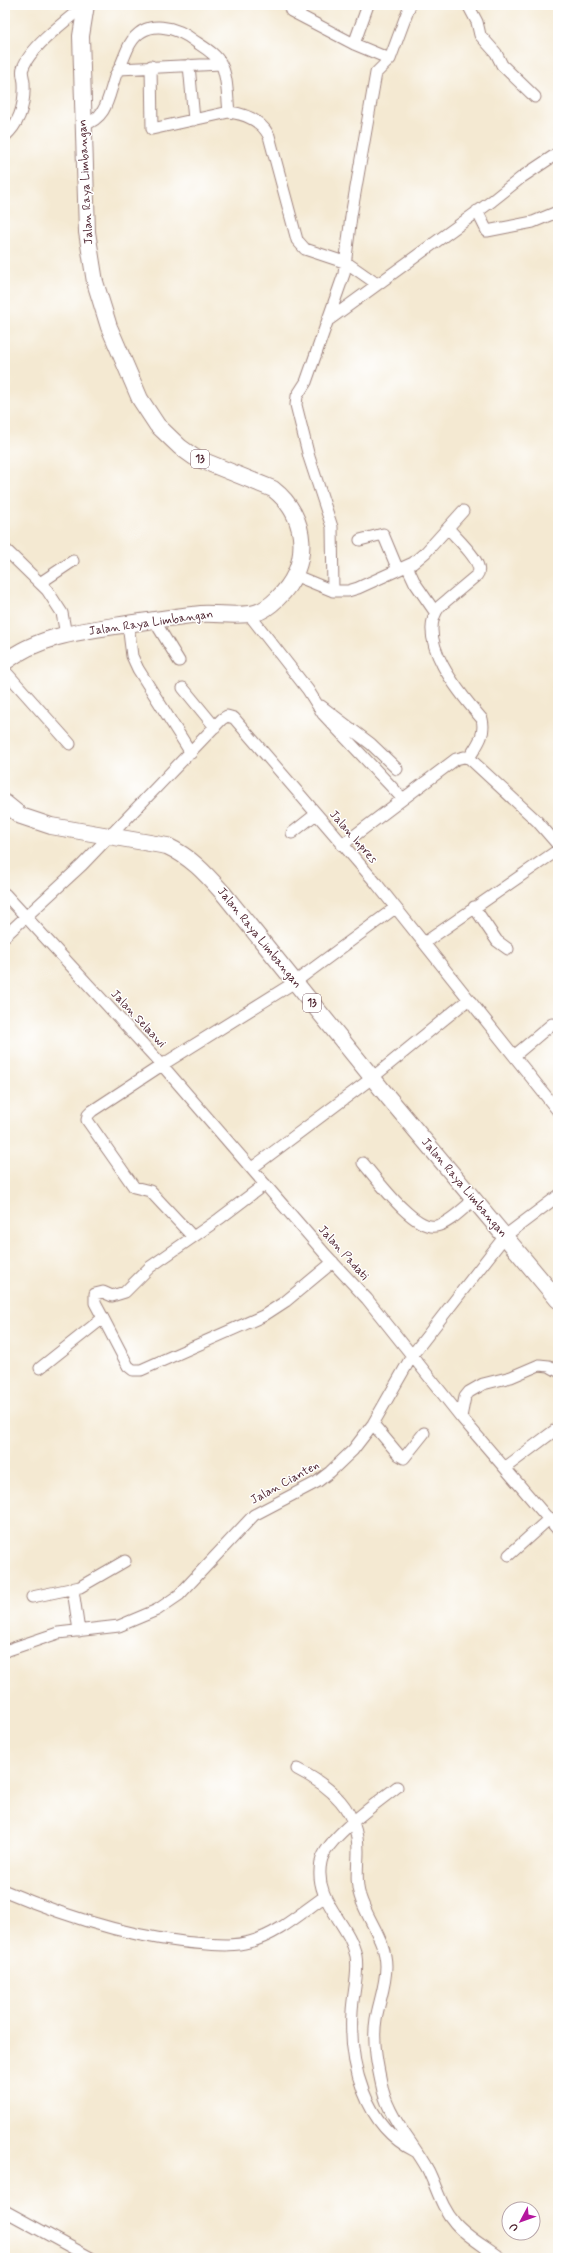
<svg xmlns="http://www.w3.org/2000/svg" width="563" height="2263" viewBox="0 0 563 2263" font-family="Mynerve,sans-serif">
	<style>
		.lines { fill: none; stroke-linecap: round; stroke-linejoin: round }
		.minor-casing { stroke: #9f847e; stroke-width: 13 }
		.highway-casing { stroke: #9f847e; stroke-width: 18 }
		.minor { stroke: #fff; stroke-width: 11 }
		.highway { stroke: #fff; stroke-width: 16 }
		.labels { text-anchor: middle; dominant-baseline: central; stroke-width: 3; stroke-linejoin: round; paint-order: stroke }
		.shield { fill: #fff; stroke: #80626b; stroke-width: 1 }
		.shield-label { font-size: 11px; font-weight: bold; fill: #4a1f2b }
		.street-label { font-size: 12px; fill: #4a1f2b; stroke: #fff }
	</style>
	<rect width="100%" height="100%" fill="#fff"/>
	<filter id="ink" filterUnits="userSpaceOnUse"><feTurbulence type="fractalNoise" baseFrequency=".025" numOctaves="2"/><feDisplacementMap in="SourceGraphic" scale="8" xChannelSelector="R" yChannelSelector="G"/><feConvolveMatrix kernelMatrix="1 2 1 2 8 2 1 2 1" color-interpolation-filters="sRGB"/></filter>
	<filter id="wash" filterUnits="userSpaceOnUse"><feTurbulence type="fractalNoise" baseFrequency=".012" numOctaves="4" result="noise"/><feDisplacementMap in="SourceGraphic" scale="16" xChannelSelector="R" yChannelSelector="G"/><feGaussianBlur stdDeviation="0.9" result="paint"/><feColorMatrix in="noise" values="0 0 0 0 0 0 0 0 0 0 0 0 0 0 0 0 0 1.4 0 .05"/><feComposite in="paint" operator="in"/></filter>
	<g filter="url(#wash)">
		<rect width="100%" height="100%" fill="#f4e9d2"/>
	</g>
	<g filter="url(#ink)">
		<g class="lines">
			<g class="minor-casing">
				<path id="minor" d="M 289,5 L 291,11 L 354,44 L 390,59
					M 468,5 L 477,22 L 480,35 L 496,53 L 502,65 L 535,97
					M 354,44 L 368,5
					M 189,65 L 194,120
					M 151,66 L 152,129 L 229,112 C 245,114 261,120 269,136 L 297,240 L 305,249 L 347,263 L 377,284
					M 119,69 C 123,61 126,51 130,44 C 146,17 177,27 196,42 C 205,48 216,54 221,64 C 228,77 227,97 229,112
					M 83,125 C 108,118 108,96 116,74 L 119,69 L 221,64
					M 5,136 C 21,122 25,103 24,83 C 24,79 21,72 23,68 C 30,47 68,19 85,5
					M 477,211 L 487,231 L 533,222 L 557,212
					M 330,319 L 492,201 L 522,177 L 558,153
					M 448,528 C 456,538 486,564 477,575 L 440,606 C 413,639 461,695 482,719 C 486,735 477,745 469,758 L 537,821 L 558,845
					M 360,540 L 383,534 L 398,570
					M 5,549 L 47,590 L 62,613 L 66,635
					M 407,566 L 415,583 L 435,612
					M 294,575 L 333,591 L 348,591 L 358,588 L 413,563 L 426,552 L 463,511
					M 40,583 L 73,561
					M 333,591 L 332,527 L 309,457 L 296,405 L 297,396 L 306,382 L 344,274 L 351,216 L 376,73 L 390,59 L 410,5
					M 248,613 L 308,690 L 323,714 L 403,799
					M 154,620 L 179,661
					M 128,624 L 132,656 L 138,669 L 191,753
					M 5,671 L 70,744
					M 183,688 L 215,727
					M 321,706 L 371,744 L 397,769
					M 292,833 L 316,814
					M 342,845 L 456,759 L 464,757 L 469,758
					M 5,894 L 162,1065 L 295,982 L 395,908
					M 474,907 L 497,941 L 508,949
					M 5,936 L 82,865 L 222,719 L 227,716 L 234,718 L 376,883 L 558,1111
					M 424,943 L 558,850
					M 514,1056 L 552,1024
					M 363,1163 C 376,1178 414,1231 436,1226 C 449,1224 463,1208 474,1200
					M 252,1168 L 372,1078 L 469,999
					M 193,1237 L 150,1191 L 134,1187 L 87,1120 L 88,1115 L 92,1111 L 162,1065 L 326,1255 L 367,1299 L 461,1417 L 558,1530
					M 103,1318 L 95,1303 L 95,1294 L 103,1292 L 112,1296 L 125,1292 L 150,1267 L 219,1219 L 265,1184
					M 40,1368 L 103,1318 L 128,1366 L 133,1370 L 141,1370 L 263,1316 L 286,1301 L 333,1262
					M 461,1417 L 465,1397 L 469,1392 L 483,1384 L 511,1377 L 539,1365 L 549,1366 L 558,1371
					M 373,1424 L 399,1455 L 404,1458 L 424,1433
					M 506,1467 L 558,1428
					M 509,1555 L 550,1518
					M 73,1590 L 79,1631
					M 32,1597 L 80,1587 L 125,1561
					M 5,1651 L 58,1633 L 119,1626 L 157,1610 L 179,1595 L 254,1515 L 317,1482 L 330,1472 L 353,1450 L 373,1424 L 413,1354 L 505,1236 L 558,1196
					M 297,1769 C 332,1787 358,1810 358,1851 C 358,1866 355,1882 360,1896 C 367,1920 386,1940 386,1966 C 386,1985 379,2002 376,2019 C 372,2042 378,2069 383,2091 C 390,2119 414,2144 428,2170 C 437,2188 441,2207 455,2223 C 467,2237 486,2247 500,2258
					M 397,1787 C 378,1802 325,1839 321,1862 C 313,1901 349,1922 356,1956 C 359,1974 353,1993 352,2011 C 349,2063 364,2126 415,2151
					M 5,1891 C 69,1918 137,1940 207,1944 C 221,1945 235,1946 249,1942 C 277,1935 301,1913 324,1897
					M 5,2211 L 91,2258"/>
			</g>
			<g class="highway-casing">
				<path id="highway" d="M 5,662 C 40,634 91,630 134,623 C 156,620 178,616 201,614 C 218,613 238,617 255,613 C 264,611 272,604 278,598 C 311,566 309,517 273,489 L 194,457 L 180,447 L 157,425 L 140,399 L 109,327 L 95,282 L 87,232 L 81,36 L 86,5
					M 5,803 L 21,816 L 51,826 L 167,846 C 191,857 206,874 223,893 L 388,1097 L 558,1300"/>
			</g>
			<use href="#minor" class="minor"/>
			<use href="#highway" class="highway"/>
		</g>
	</g>
	<g class="labels">
		<g class="shield">
			<rect x="191" y="450" width="18" height="18" rx="3"/>
			<rect x="303" y="994" width="18" height="18" rx="3"/>
		</g>
		<g class="shield-label">
			<text x="200" y="459">13</text>
			<text x="312" y="1003">13</text>
		</g>
		<g class="street-label">
			<text transform="translate(86 182) rotate(-93)">Jalan Raya Limbangan</text>
			<text transform="translate(151 623) rotate(-8)">Jalan Raya Limbangan</text>
			<text transform="translate(353 837) rotate(49)">Jalan Inpres</text>
			<text transform="translate(259 938) rotate(51)">Jalan Raya Limbangan</text>
			<text transform="translate(138 1019) rotate(47)">Jalan Selaawi</text>
			<text transform="translate(464 1188) rotate(50)">Jalan Raya Limbangan</text>
			<text transform="translate(343 1253) rotate(48)">Jalan Padati</text>
			<text transform="translate(285 1483) rotate(-29)">Jalan Cianten</text>
		</g>
	</g>
	<rect width="563" height="2263" fill="none" stroke="#fff" stroke-width="20"/>
	<g transform="translate(521 2221) rotate(229)"><circle r="19" fill="#ffffff" stroke="#b7a5aa"/>
	<path d="M0-3L7 15L0 10L-7 15Z" fill="#b5179e"/>
	<text y="-6" font-size="11" font-weight="bold" text-anchor="middle" fill="#4a1f2b">U</text>
	</g>
</svg>
